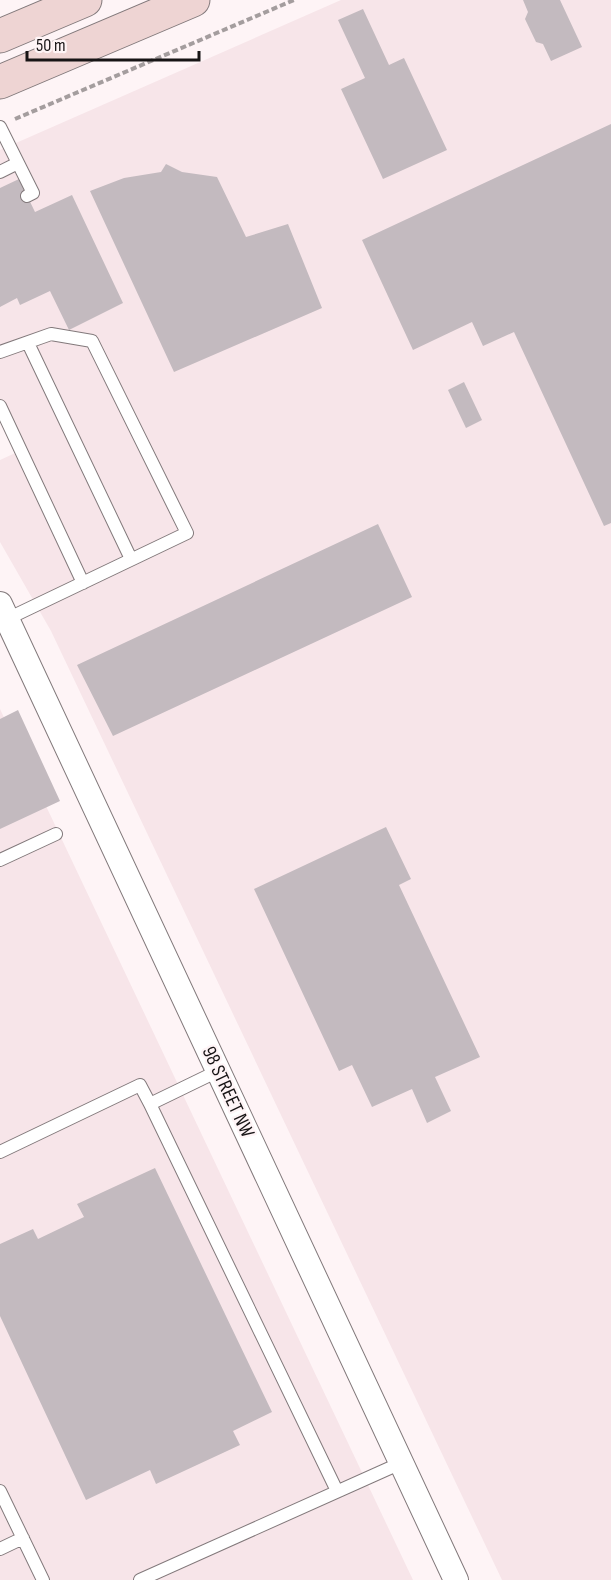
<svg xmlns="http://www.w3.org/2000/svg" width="611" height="1580" viewBox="0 0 611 1580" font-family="'Sofia Sans Condensed',sans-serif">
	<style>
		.built { fill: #f7e5e9 }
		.building { fill: #c3babf }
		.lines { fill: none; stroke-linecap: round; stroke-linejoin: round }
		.lane-casing { stroke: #82797b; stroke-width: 14 }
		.street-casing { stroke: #82797b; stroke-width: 26 }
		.secondary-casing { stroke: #82797b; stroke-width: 35 }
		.path { stroke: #a49d9e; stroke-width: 4; stroke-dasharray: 6 3; stroke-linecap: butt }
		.lane { stroke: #fff; stroke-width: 12 }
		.street { stroke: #fff; stroke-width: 24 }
		.secondary { stroke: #eed4d3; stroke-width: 33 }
		.labels { text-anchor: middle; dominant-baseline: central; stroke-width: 4.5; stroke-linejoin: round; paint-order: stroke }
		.street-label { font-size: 20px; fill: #171415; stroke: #fef4f6 }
	</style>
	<rect width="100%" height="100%" fill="#fef4f6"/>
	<path class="built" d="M 341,0 L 611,0 L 611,1580 L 502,1580 L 51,631 L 0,542 L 0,460 L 24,449 L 0,403 L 0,150 Z
		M 0,709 L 413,1580 L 0,1580 Z"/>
	<path class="building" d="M 523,0 L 560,0 L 582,47 L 551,61 L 543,44 L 536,42 L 525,19 L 528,12 Z
		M 363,9 L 389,65 L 404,58 L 447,150 L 383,179 L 341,89 L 365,78 L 338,20 Z
		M 611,124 L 611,523 L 604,526 L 514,332 L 483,346 L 472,322 L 413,350 L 362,240 Z
		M 166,164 L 182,172 L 217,177 L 246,237 L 288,224 L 322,308 L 174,372 L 90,191 L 124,178 L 161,172 Z
		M 19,179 L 35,212 L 72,195 L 123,303 L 69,330 L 50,291 L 20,305 L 17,298 L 0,307 L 0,188 Z
		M 464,382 L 482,420 L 466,428 L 448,390 Z
		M 378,524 L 412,597 L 113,736 L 77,665 Z
		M 18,710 L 60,801 L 0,829 L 0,719 Z
		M 386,827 L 411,879 L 399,885 L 480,1057 L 435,1077 L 451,1111 L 427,1123 L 412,1089 L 372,1107 L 352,1065 L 339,1071 L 254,889 Z
		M 155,1168 L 272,1412 L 233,1431 L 240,1445 L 156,1484 L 150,1470 L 86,1500 L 0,1316 L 0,1244 L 33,1229 L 38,1239 L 84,1217 L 77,1204 Z"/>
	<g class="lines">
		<g class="lane-casing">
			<path id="lane" d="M 0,127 L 33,193 L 27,196
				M 0,172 L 18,163
				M 28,343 L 131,559
				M 0,352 L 51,334 L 92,341 L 187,533 L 7,619
				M 0,406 L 83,583
				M 0,860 L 56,834
				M 150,1104 L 337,1491
				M 0,1152 L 140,1085 L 150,1104 L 218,1071
				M 0,1491 L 43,1580
				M 0,1549 L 23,1538
				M 140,1580 L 401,1463"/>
		</g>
		<g class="street-casing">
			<path id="street" d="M 0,604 L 456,1580"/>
		</g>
		<g class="secondary-casing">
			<path id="secondary" d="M 0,36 L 85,0
				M 0,82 L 193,0"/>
		</g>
		<path class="path" d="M 15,119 L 294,0"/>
		<use href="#lane" class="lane"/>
		<use href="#street" class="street"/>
		<use href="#secondary" class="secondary"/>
	</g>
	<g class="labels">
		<g class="street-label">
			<text transform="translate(228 1092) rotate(65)">98 STREET NW</text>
		</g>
	</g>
	<path d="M27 51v9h172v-9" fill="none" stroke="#171415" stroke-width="3"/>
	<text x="36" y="51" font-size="18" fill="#171415" stroke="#fef4f6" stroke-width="4.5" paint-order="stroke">50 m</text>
</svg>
